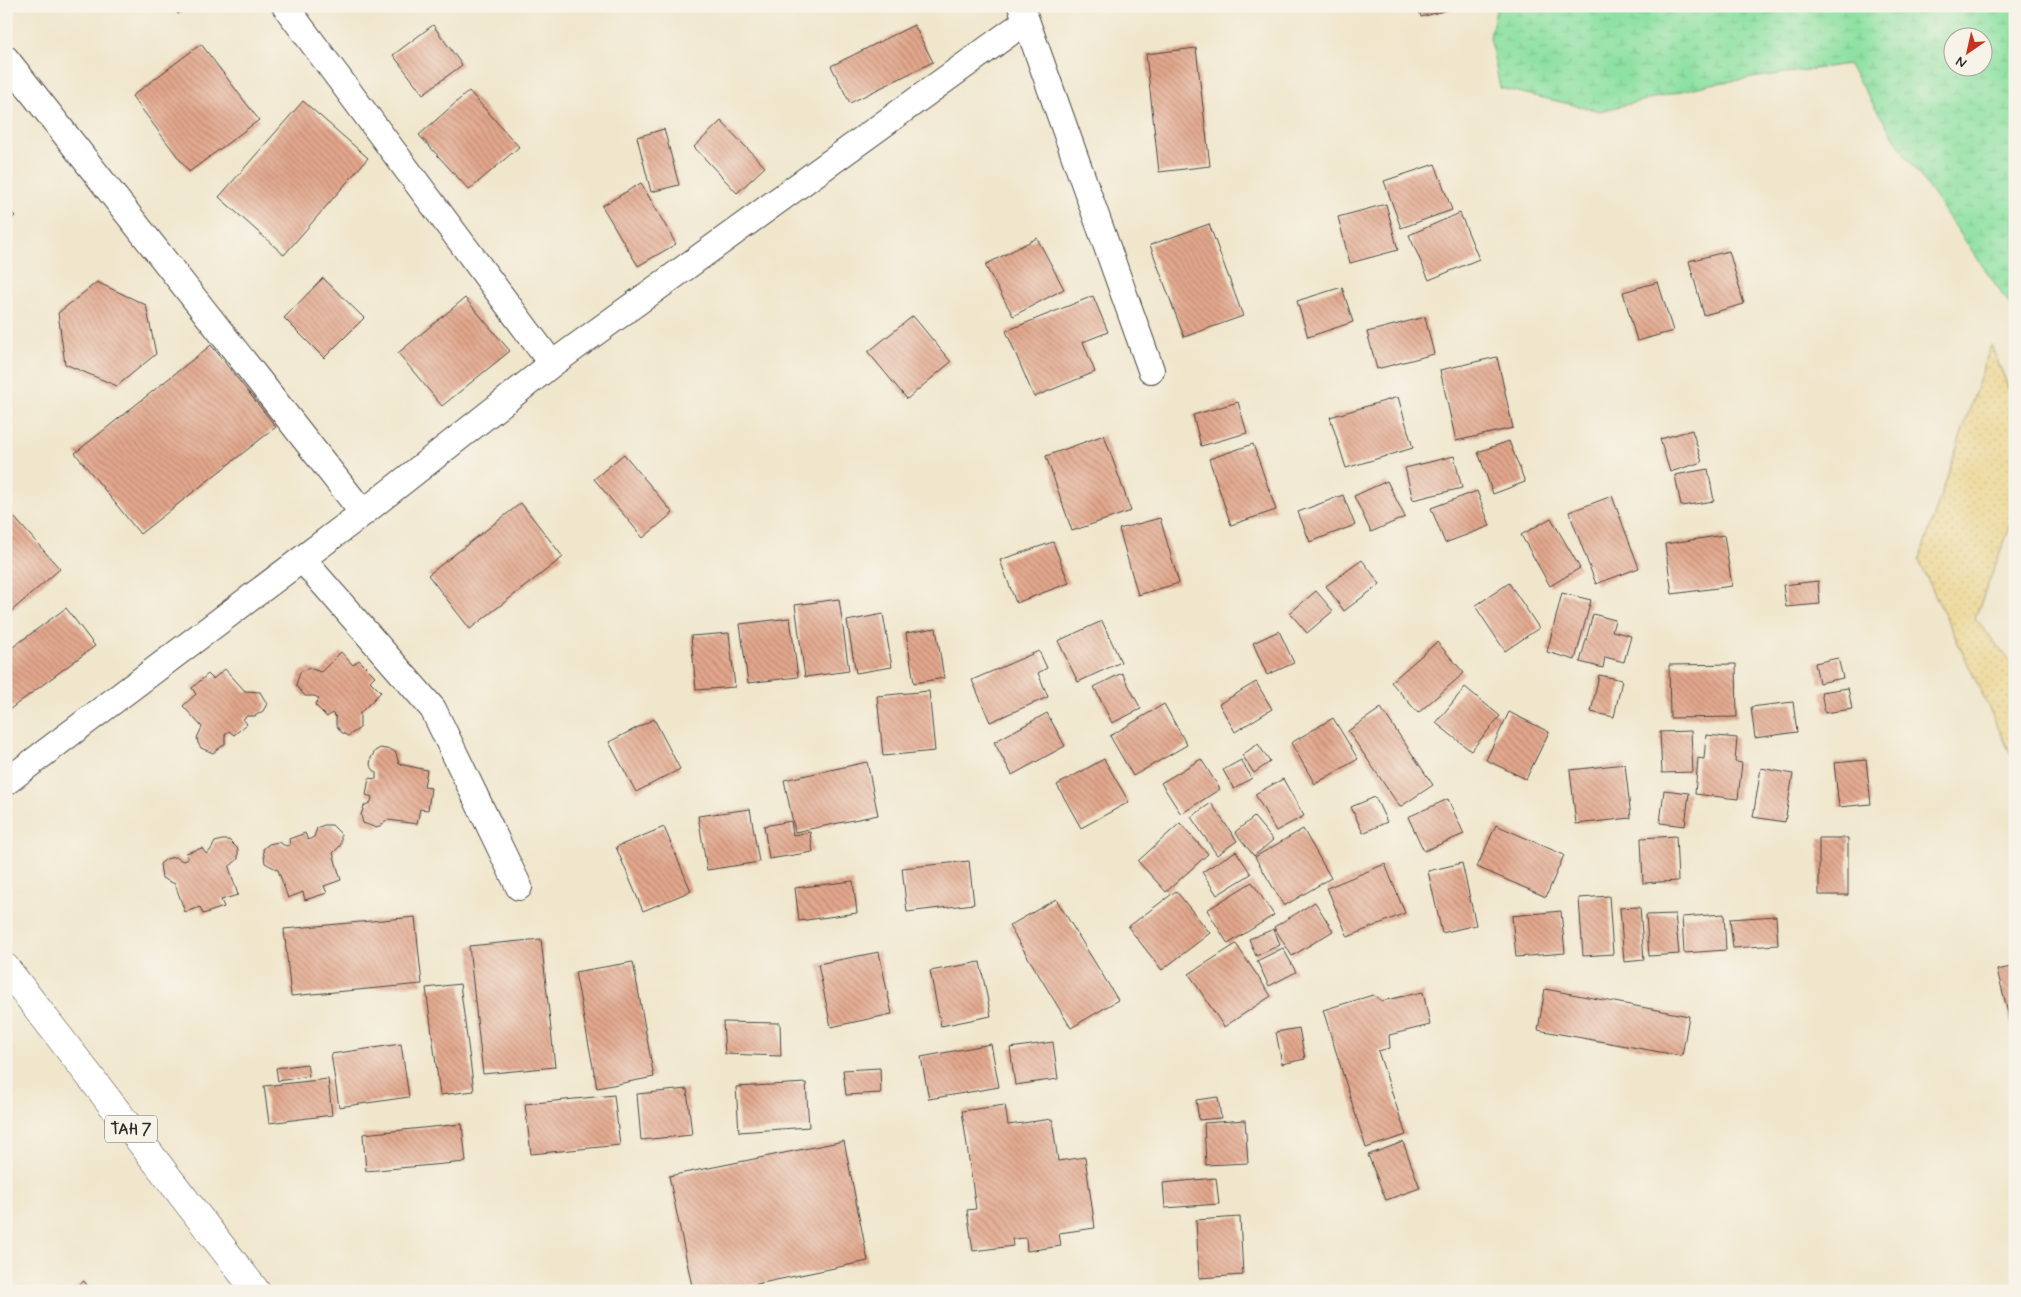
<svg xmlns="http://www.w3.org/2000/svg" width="2021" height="1297" viewBox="0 0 2021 1297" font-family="Mynerve,sans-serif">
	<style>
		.wetland { fill: url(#wetland-marsh); stroke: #5c8666; fill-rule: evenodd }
		.sand { fill: url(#sand-dots); stroke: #8c8264 }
		.building { fill: url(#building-back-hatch) }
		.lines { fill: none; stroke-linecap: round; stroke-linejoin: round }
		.minor-casing { stroke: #494743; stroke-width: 28 }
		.trunk-casing { stroke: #494743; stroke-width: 29 }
		.minor { stroke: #fff; stroke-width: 26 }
		.trunk { stroke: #fff; stroke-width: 28 }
		.labels { text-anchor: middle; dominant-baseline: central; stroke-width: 4; stroke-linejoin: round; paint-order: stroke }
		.shield { fill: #f7f3e8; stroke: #686764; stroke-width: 1 }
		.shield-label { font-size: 16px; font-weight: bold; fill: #2b2b2b }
	</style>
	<defs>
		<pattern id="wetland-marsh" width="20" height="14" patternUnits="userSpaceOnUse" patternTransform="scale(1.25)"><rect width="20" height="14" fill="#8de1a2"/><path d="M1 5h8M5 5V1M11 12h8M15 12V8" fill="none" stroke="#7ac18c"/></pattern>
		<pattern id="sand-dots" width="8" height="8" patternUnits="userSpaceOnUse" patternTransform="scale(1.25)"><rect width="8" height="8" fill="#eeda9e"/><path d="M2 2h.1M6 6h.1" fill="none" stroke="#cb8" stroke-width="1.8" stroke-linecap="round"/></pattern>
		<pattern id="building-back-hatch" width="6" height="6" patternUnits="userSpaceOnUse" patternTransform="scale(1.25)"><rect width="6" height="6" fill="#e3a78c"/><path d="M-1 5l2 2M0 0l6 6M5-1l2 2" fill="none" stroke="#b88873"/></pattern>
	</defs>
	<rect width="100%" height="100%" fill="#f7f3e8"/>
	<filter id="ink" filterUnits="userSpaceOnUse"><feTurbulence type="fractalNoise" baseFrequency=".02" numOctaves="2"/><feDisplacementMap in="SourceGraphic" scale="10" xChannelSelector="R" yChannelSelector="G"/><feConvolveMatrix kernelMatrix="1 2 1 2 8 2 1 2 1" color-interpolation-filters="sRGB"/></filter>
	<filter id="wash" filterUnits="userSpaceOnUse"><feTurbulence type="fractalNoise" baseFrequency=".0096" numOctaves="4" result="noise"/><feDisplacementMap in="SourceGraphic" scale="20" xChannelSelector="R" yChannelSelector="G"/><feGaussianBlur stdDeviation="1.12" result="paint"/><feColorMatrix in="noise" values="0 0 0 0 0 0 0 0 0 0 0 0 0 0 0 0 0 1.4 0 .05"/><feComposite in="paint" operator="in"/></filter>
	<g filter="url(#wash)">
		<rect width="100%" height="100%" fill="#f0e6cc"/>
		<path class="wetland" d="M 1497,6 L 2015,6 L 2015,312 L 1906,156 L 1848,64 L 1711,84 L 1600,111 L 1500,88 L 1490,37 ZM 1954,38 L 1984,38 L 1984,68 L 1954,68 Z"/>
		<path class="sand" d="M 1991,345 L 2015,404 L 2015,514 L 1975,618 L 2015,667 L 2015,763 L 1919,561 Z"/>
		<g id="blocks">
			<path class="building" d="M 172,6 L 190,6 L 178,14 Z
				M 1418,6 L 1458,6 L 1458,7 L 1421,17 Z
				M 433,25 L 462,65 L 423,94 L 393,55 Z
				M 914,25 L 933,62 L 850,103 L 831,66 Z
				M 201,44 L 259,120 L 189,172 L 132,96 Z
				M 1196,48 L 1210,166 L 1159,172 L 1146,54 Z
				M 469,91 L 519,147 L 469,190 L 419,135 Z
				M 303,101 L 368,158 L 284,255 L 219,197 Z
				M 721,121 L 765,167 L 737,193 L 694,147 Z
				M 664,129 L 679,185 L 651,192 L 637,137 Z
				M 1435,164 L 1452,210 L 1401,228 L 1384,181 Z
				M 641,183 L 676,244 L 638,266 L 602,206 Z
				M 1386,204 L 1398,250 L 1350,263 L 1338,217 Z
				M 6,206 L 15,216 L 6,224 Z
				M 1460,213 L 1479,259 L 1429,280 L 1409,235 Z
				M 1209,224 L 1243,316 L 1184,337 L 1150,245 Z
				M 1037,238 L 1064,289 L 1013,316 L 985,265 Z
				M 1729,251 L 1744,304 L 1704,315 L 1689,261 Z
				M 323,278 L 364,318 L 324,358 L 284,318 Z
				M 97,282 L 146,305 L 156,354 L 117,386 L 65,364 L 58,313 Z
				M 1658,282 L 1673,331 L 1637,341 L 1623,292 Z
				M 1342,287 L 1353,322 L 1308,337 L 1297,301 Z
				M 1093,296 L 1108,332 L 1083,342 L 1095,372 L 1034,397 L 1006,331 Z
				M 465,298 L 510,351 L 442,406 L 398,353 Z
				M 913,316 L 951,362 L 907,399 L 868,352 Z
				M 1425,317 L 1434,354 L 1377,369 L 1367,332 Z
				M 211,345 L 276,427 L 140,534 L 75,453 Z
				M 1497,357 L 1513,428 L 1456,441 L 1440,370 Z
				M 1398,397 L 1413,448 L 1346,468 L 1330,417 Z
				M 1238,402 L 1247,433 L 1201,446 L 1193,415 Z
				M 1692,430 L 1702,462 L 1670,472 L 1660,439 Z
				M 1104,435 L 1131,511 L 1072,531 L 1046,456 Z
				M 1509,441 L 1525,482 L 1493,494 L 1478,452 Z
				M 1253,444 L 1276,510 L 1231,525 L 1209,459 Z
				M 624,454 L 673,513 L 643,538 L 594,479 Z
				M 1454,456 L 1462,488 L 1413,500 L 1405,468 Z
				M 1708,469 L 1714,501 L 1681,506 L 1675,475 Z
				M 1387,481 L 1405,517 L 1371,532 L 1354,496 Z
				M 1477,491 L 1490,526 L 1445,543 L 1431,508 Z
				M 1343,495 L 1355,525 L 1310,542 L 1298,512 Z
				M 1612,496 L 1639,568 L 1596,584 L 1569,512 Z
				M 521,503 L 563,557 L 470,629 L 428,575 Z
				M 6,508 L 60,569 L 8,614 L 6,612 Z
				M 1160,518 L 1179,583 L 1138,595 L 1119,529 Z
				M 1551,518 L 1580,568 L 1550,586 L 1521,535 Z
				M 1724,535 L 1732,586 L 1672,594 L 1665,544 Z
				M 1053,542 L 1069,583 L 1016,603 L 1000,560 Z
				M 1362,560 L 1380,584 L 1344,611 L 1326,586 Z
				M 1818,581 L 1820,604 L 1786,607 L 1783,585 Z
				M 1509,583 L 1539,628 L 1505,651 L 1475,606 Z
				M 1316,591 L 1333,611 L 1307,633 L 1290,613 Z
				M 1562,593 L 1591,600 L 1575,660 L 1547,652 Z
				M 839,599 L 849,671 L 805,677 L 795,605 Z
				M 66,608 L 95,646 L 6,712 L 6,652 Z
				M 883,614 L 892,667 L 856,673 L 847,621 Z
				M 1593,614 L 1615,620 L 1612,631 L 1631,636 L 1624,662 L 1605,657 L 1603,668 L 1580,662 Z
				M 790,618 L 798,677 L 748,683 L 740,624 Z
				M 1102,621 L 1121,662 L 1078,682 L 1058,641 Z
				M 936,628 L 944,678 L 914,683 L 906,633 Z
				M 1279,631 L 1294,663 L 1267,675 L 1253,643 Z
				M 729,633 L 735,687 L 696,690 L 691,636 Z
				M 1437,642 L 1464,673 L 1418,713 L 1391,682 Z
				M 1039,651 L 1047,668 L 1038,673 L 1048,697 L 990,722 L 972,680 Z
				M 341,652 L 353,665 L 359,660 L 375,676 L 370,681 L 381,692 L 360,713 L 360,728 L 348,736 L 341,732 L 336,725 L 336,717 L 332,713 L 327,717 L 315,705 L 319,699 L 315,696 L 305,696 L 296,685 L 300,672 L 309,668 L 321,672 Z
				M 1838,658 L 1843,678 L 1819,683 L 1815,663 Z
				M 1736,664 L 1737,717 L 1670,718 L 1669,665 Z
				M 225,669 L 245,691 L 260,692 L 267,704 L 263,711 L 255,716 L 247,716 L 243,719 L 247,724 L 234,735 L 229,731 L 225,735 L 225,744 L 213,753 L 201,748 L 198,743 L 197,738 L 202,727 L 183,706 L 196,694 L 192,688 L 208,674 L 213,679 Z
				M 1122,673 L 1141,709 L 1112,723 L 1094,687 Z
				M 1599,675 L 1622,680 L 1614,717 L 1591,712 Z
				M 1256,682 L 1272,709 L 1235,732 L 1219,704 Z
				M 1465,687 L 1500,716 L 1471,751 L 1436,723 Z
				M 1848,688 L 1852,709 L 1825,713 L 1821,692 Z
				M 929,691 L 935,751 L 883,756 L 877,696 Z
				M 1793,702 L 1797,732 L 1755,738 L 1751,707 Z
				M 1164,704 L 1187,745 L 1133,776 L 1110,736 Z
				M 1381,708 L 1433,785 L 1400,807 L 1348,731 Z
				M 1509,712 L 1549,732 L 1526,779 L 1486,760 Z
				M 1047,713 L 1065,746 L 1012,775 L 994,742 Z
				M 1333,718 L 1358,759 L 1315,784 L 1291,743 Z
				M 654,719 L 680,769 L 636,792 L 609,742 Z
				M 1691,731 L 1693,772 L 1662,773 L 1660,732 Z
				M 1706,735 L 1737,738 L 1735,762 L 1742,763 L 1738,799 L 1695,794 L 1698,758 L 1704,759 Z
				M 1258,744 L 1270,762 L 1254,773 L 1242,755 Z
				M 380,748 L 392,750 L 396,753 L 399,764 L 427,770 L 424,787 L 431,788 L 428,810 L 420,809 L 417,824 L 388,820 L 377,828 L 363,823 L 361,815 L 364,806 L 371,802 L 372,797 L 366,795 L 369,778 L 376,779 L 376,773 L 370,765 L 371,758 L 375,751 Z
				M 1104,759 L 1129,802 L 1081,828 L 1057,785 Z
				M 1201,759 L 1220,789 L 1181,814 L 1161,783 Z
				M 1241,760 L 1252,778 L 1234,789 L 1223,770 Z
				M 1866,760 L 1871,804 L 1839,807 L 1834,763 Z
				M 867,762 L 878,815 L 795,832 L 784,780 Z
				M 1625,764 L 1631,818 L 1576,824 L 1570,770 Z
				M 1761,768 L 1793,774 L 1785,822 L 1753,817 Z
				M 1283,779 L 1304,816 L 1276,831 L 1255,794 Z
				M 1664,790 L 1689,793 L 1685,826 L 1660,823 Z
				M 1375,797 L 1387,822 L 1363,833 L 1351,807 Z
				M 1448,799 L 1464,834 L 1424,851 L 1408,817 Z
				M 1211,803 L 1237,841 L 1217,855 L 1191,817 Z
				M 750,809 L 759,862 L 707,870 L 698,816 Z
				M 1254,817 L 1273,840 L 1254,856 L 1235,832 Z
				M 791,821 L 793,835 L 810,832 L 813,852 L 769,859 L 764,826 Z
				M 1180,823 L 1208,854 L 1166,892 L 1138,861 Z
				M 324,825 L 332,825 L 341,834 L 341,845 L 333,853 L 341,880 L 324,886 L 327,893 L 305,900 L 303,892 L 288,898 L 278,870 L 265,863 L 263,849 L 269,844 L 278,842 L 286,846 L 290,845 L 289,839 L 305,833 L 308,840 L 314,837 L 317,828 Z
				M 1496,825 L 1564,855 L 1546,897 L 1477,867 Z
				M 664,827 L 691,891 L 643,911 L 616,847 Z
				M 1303,829 L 1331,878 L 1284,906 L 1255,857 Z
				M 1676,836 L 1678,881 L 1643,883 L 1641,838 Z
				M 1819,838 L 1848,838 L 1848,895 L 1819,895 Z
				M 222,840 L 229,840 L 238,849 L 238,859 L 229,867 L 238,895 L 221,900 L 224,907 L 203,914 L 200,907 L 185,912 L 175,884 L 162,878 L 160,864 L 166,859 L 175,857 L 183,861 L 188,859 L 186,853 L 202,848 L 206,854 L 210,851 L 215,842 Z
				M 1236,851 L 1251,874 L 1217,895 L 1202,872 Z
				M 969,861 L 974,904 L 907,912 L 902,868 Z
				M 1462,863 L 1476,925 L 1442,933 L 1428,871 Z
				M 1385,864 L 1405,913 L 1348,937 L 1327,888 Z
				M 853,881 L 857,913 L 799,921 L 795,888 Z
				M 1252,882 L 1274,915 L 1228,944 L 1207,910 Z
				M 1176,891 L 1210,933 L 1162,970 L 1128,927 Z
				M 1609,896 L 1613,954 L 1583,956 L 1579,898 Z
				M 1056,899 L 1118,1000 L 1071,1028 L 1009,926 Z
				M 1315,902 L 1333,931 L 1292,956 L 1274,927 Z
				M 1640,907 L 1644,960 L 1624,962 L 1620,908 Z
				M 1561,911 L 1565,953 L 1516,957 L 1512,916 Z
				M 1675,914 L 1679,954 L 1649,956 L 1646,915 Z
				M 1724,914 L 1726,950 L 1684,953 L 1682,917 Z
				M 1776,916 L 1778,945 L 1733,948 L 1730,919 Z
				M 415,917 L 422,984 L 291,996 L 284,929 Z
				M 1274,929 L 1280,945 L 1256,956 L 1249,939 Z
				M 541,939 L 555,1067 L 483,1074 L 469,946 Z
				M 1236,944 L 1271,996 L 1224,1027 L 1189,974 Z
				M 1283,948 L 1296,972 L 1269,986 L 1257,961 Z
				M 879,952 L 892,1014 L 831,1027 L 818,964 Z
				M 633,962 L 654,1077 L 597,1088 L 575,972 Z
				M 980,962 L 991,1016 L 941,1026 L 930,971 Z
				M 2015,966 L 2015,1035 L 2014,1036 L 1997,970 Z
				M 460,984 L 474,1091 L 440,1095 L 426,988 Z
				M 1545,989 L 1689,1016 L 1682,1056 L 1538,1030 Z
				M 1423,992 L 1430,1025 L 1389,1035 L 1390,1048 L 1378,1051 L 1406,1135 L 1366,1148 L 1323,1010 L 1373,995 L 1382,1001 Z
				M 723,1022 L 780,1023 L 781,1056 L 725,1054 Z
				M 1299,1028 L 1305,1059 L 1282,1064 L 1276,1032 Z
				M 1053,1042 L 1058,1079 L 1015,1085 L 1010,1048 Z
				M 401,1044 L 409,1097 L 339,1107 L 331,1054 Z
				M 991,1044 L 999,1087 L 929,1099 L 921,1057 Z
				M 307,1064 L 309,1076 L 278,1081 L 276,1068 Z
				M 880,1068 L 881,1093 L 846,1095 L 843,1070 Z
				M 328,1079 L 332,1115 L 269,1123 L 264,1086 Z
				M 806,1083 L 809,1127 L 739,1132 L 736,1087 Z
				M 687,1089 L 692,1135 L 641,1140 L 637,1094 Z
				M 614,1095 L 620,1145 L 531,1154 L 525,1104 Z
				M 1218,1097 L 1221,1118 L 1199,1120 L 1196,1100 Z
				M 1005,1105 L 1008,1125 L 1052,1119 L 1058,1161 L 1085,1157 L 1095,1228 L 1059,1233 L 1061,1246 L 1027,1251 L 1026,1238 L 1012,1239 L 1013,1246 L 973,1251 L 967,1210 L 976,1209 L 962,1111 Z
				M 1245,1120 L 1248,1163 L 1206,1165 L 1204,1123 Z
				M 462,1124 L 466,1162 L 366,1171 L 363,1134 Z
				M 844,1141 L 868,1261 L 723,1291 L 693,1291 L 669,1176 Z
				M 1403,1142 L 1420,1188 L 1386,1200 L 1368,1155 Z
				M 1216,1178 L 1219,1204 L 1165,1208 L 1163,1183 Z
				M 1240,1217 L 1243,1275 L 1199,1278 L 1196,1220 Z
				M 84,1281 L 91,1291 L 71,1291 Z"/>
		</g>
	</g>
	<g filter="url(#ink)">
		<use href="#blocks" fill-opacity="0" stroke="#494743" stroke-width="1"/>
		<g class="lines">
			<g class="minor-casing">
				<path id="minor" d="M 285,6 L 552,364
					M 1021,6 L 1151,370
					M 6,59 L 363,513
					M 302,559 L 433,709 L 519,887
					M 6,782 L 363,513 L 552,364 L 1026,21"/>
			</g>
			<g class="trunk-casing">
				<path id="trunk" d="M 6,968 L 256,1291"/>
			</g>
			<use href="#minor" class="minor"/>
			<use href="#trunk" class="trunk"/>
		</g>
	</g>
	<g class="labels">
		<rect class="shield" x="105" y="1115.5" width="52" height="27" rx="4"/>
		<g class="shield-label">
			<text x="131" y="1129">TAH 7</text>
		</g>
	</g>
	<rect width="2021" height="1297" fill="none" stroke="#f7f3e8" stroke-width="25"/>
	<g transform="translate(1968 52) rotate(214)"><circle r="24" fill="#f7f3e8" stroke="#a5a39c"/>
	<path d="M0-4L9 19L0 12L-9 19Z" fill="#c8321e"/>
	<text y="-8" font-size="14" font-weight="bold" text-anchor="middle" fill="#2b2b2b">N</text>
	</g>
</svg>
